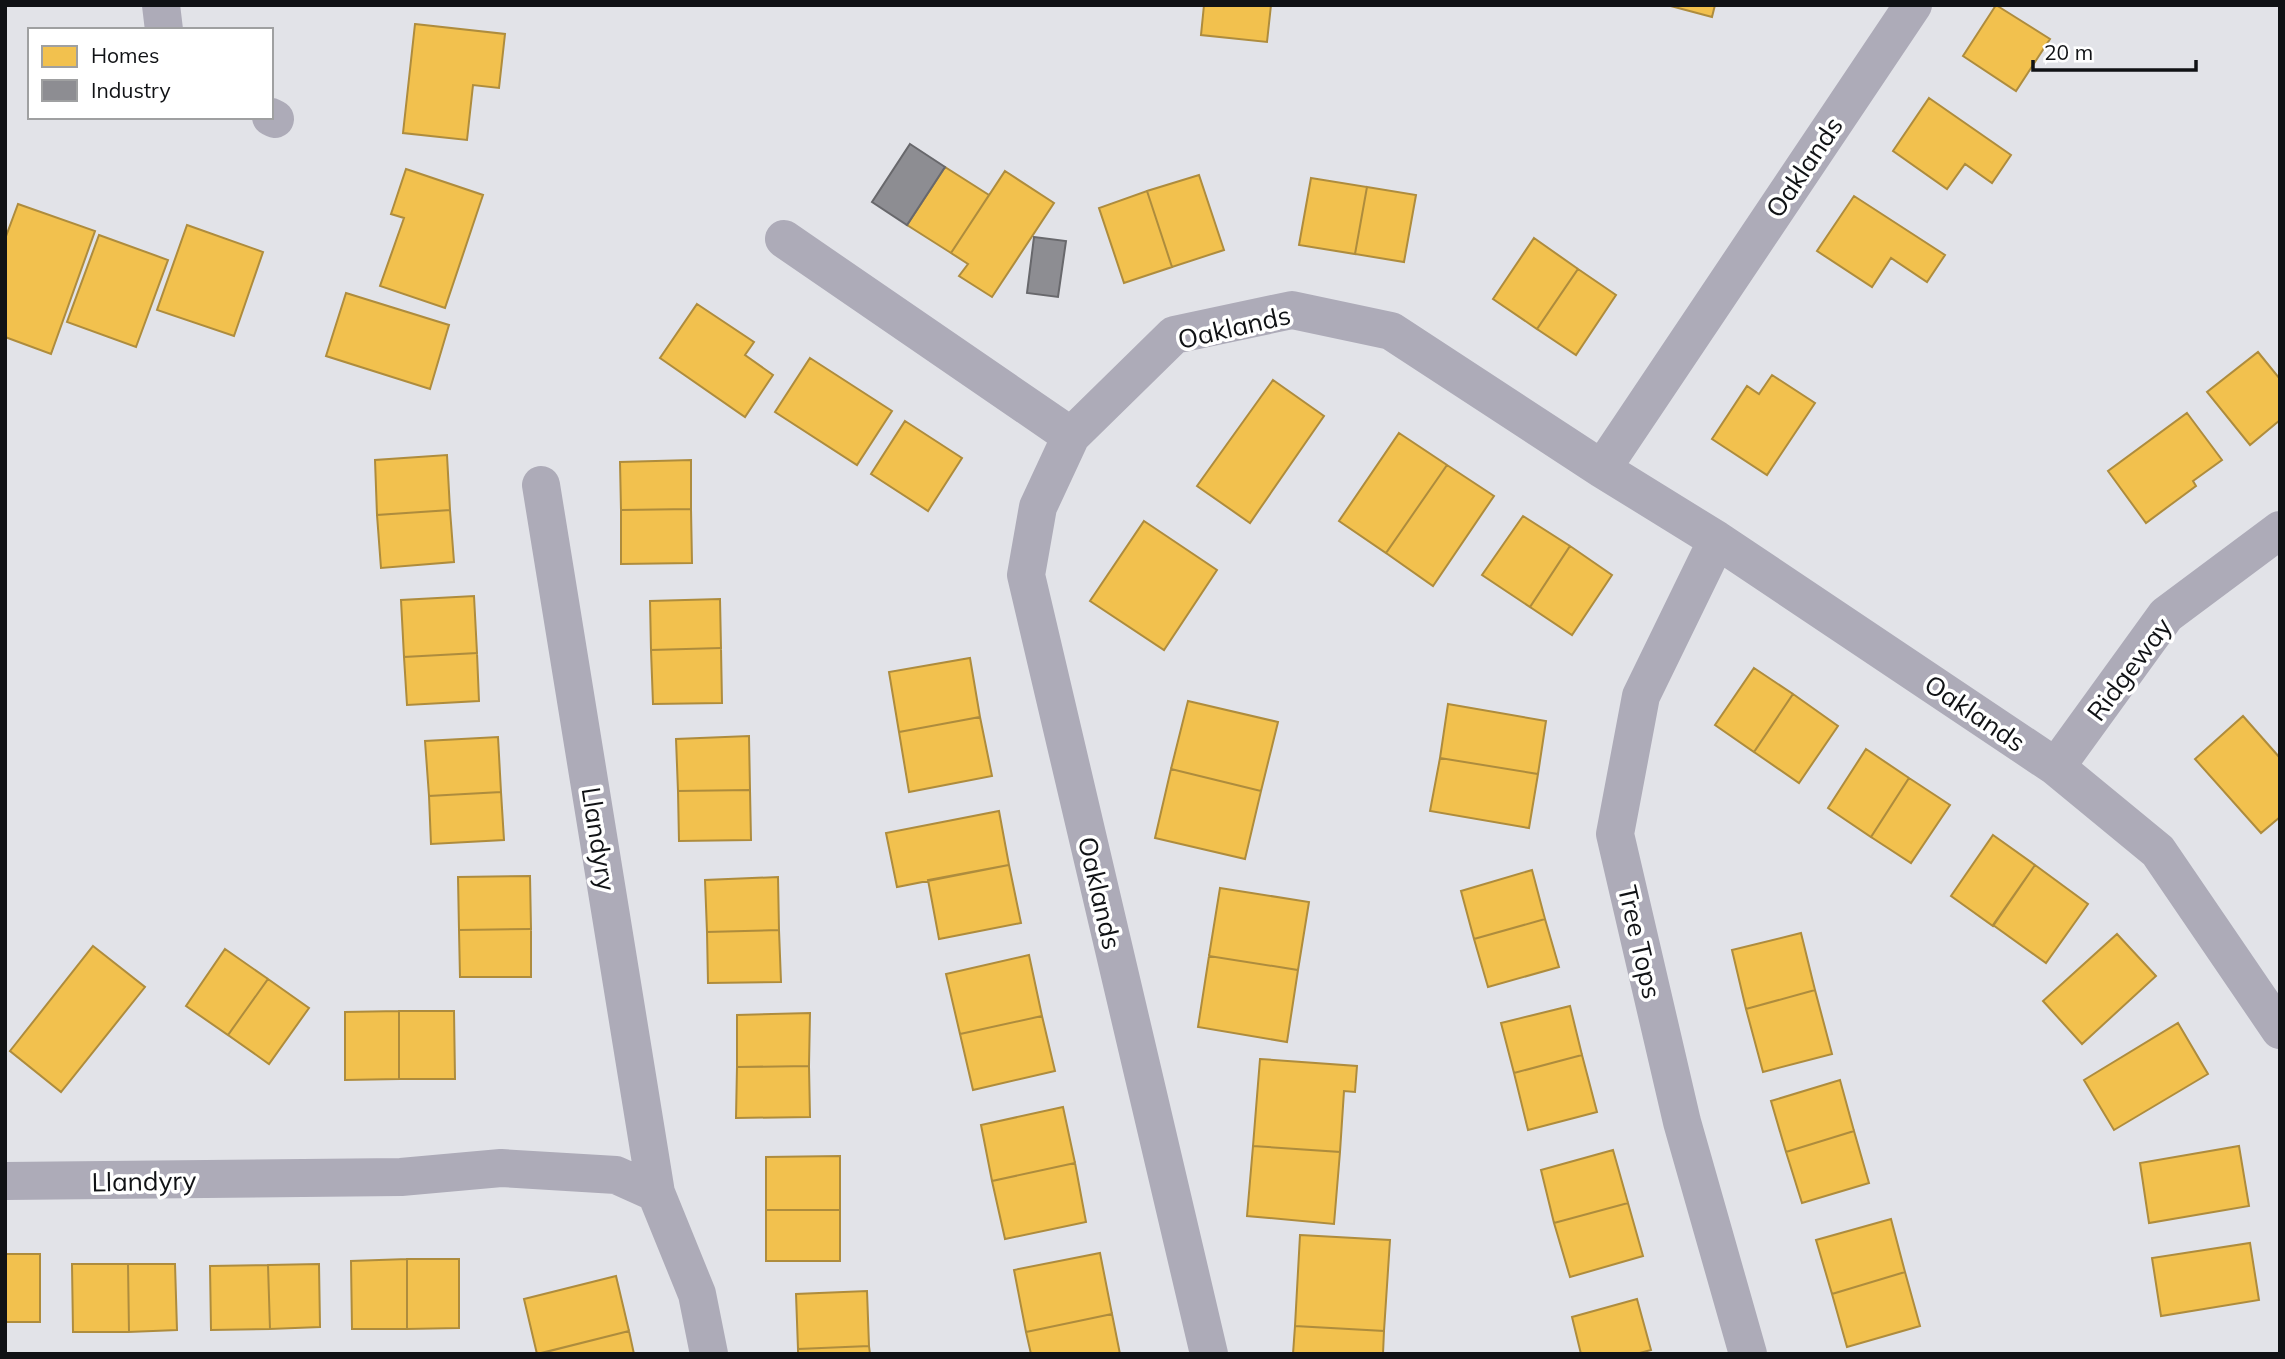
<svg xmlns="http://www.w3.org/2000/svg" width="2285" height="1359" viewBox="0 0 2285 1359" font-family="Mulish,sans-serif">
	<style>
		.homes { fill: #f2c14e; stroke: #ae8c3d; stroke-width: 2 }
		.industry { fill: #8d8d92; stroke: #68686c; stroke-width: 2 }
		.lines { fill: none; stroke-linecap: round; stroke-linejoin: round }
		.minor { stroke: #adabb8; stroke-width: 38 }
		.labels { text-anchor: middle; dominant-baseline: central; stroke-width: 7; stroke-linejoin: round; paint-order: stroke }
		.street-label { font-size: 26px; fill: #101215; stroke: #fff }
	</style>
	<rect width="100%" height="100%" fill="#e2e3e8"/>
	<path class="homes" d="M 1204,5 L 1271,5 L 1267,42 L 1201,35 Z
		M 1667,5 L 1715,5 L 1712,17 Z
		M 1996,5 L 2050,39 L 2016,91 L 1963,56 Z
		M 415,24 L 505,34 L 499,88 L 473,85 L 467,140 L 403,133 Z
		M 1929,98 L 2011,155 L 1992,183 L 1965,164 L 1947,189 L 1893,151 Z
		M 945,167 L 989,195 L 951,253 L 907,225 Z
		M 406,169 L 483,195 L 445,308 L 380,286 L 404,218 L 391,214 Z
		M 1005,171 L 1054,203 L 992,297 L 959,276 L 968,264 L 951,253 Z
		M 1199,175 L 1224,250 L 1172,267 L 1147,191 Z
		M 1311,178 L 1367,187 L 1355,254 L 1299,245 Z
		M 1367,187 L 1416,195 L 1404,262 L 1355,254 Z
		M 1147,191 L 1172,267 L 1124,283 L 1099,208 Z
		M 1854,196 L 1945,255 L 1927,282 L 1891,258 L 1872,287 L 1817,251 Z
		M 18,204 L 95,231 L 51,354 L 5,337 L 5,239 Z
		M 187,225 L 263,252 L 234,336 L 157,310 Z
		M 99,235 L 168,260 L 136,347 L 67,322 Z
		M 1534,238 L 1578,269 L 1537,329 L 1493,299 Z
		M 1578,269 L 1616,295 L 1576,355 L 1537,329 Z
		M 346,293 L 449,325 L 430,389 L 326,356 Z
		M 697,304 L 754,342 L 745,355 L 773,375 L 745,417 L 660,358 Z
		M 2258,352 L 2280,379 L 2280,420 L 2250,445 L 2207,392 Z
		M 810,358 L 892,411 L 857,465 L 775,412 Z
		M 1772,375 L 1815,403 L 1767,475 L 1712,439 L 1747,386 L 1759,394 Z
		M 1273,380 L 1324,416 L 1250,523 L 1197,486 Z
		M 2187,413 L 2222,460 L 2193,481 L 2196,486 L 2146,523 L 2108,471 Z
		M 905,421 L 962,458 L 928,511 L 871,474 Z
		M 1399,433 L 1447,465 L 1386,553 L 1339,521 Z
		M 447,455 L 450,510 L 377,515 L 375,460 Z
		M 691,460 L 691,509 L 621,510 L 620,462 Z
		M 1447,465 L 1494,496 L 1433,586 L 1386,553 Z
		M 691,509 L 692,563 L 621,564 L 621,510 Z
		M 450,510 L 454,562 L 381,568 L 377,515 Z
		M 1523,516 L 1570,546 L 1530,607 L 1482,575 Z
		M 1144,521 L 1217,570 L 1164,650 L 1090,601 Z
		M 1570,546 L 1612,575 L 1572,635 L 1530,607 Z
		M 474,596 L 477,653 L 404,657 L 401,600 Z
		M 720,599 L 721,648 L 651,650 L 650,601 Z
		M 721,648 L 722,703 L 653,704 L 651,650 Z
		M 477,653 L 479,701 L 407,705 L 404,657 Z
		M 970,658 L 980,717 L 899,732 L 889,672 Z
		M 1754,668 L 1793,694 L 1754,752 L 1715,725 Z
		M 1793,694 L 1838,726 L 1799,783 L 1754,752 Z
		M 1188,701 L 1278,722 L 1261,791 L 1171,769 Z
		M 1448,704 L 1546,721 L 1538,774 L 1440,758 Z
		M 2243,716 L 2280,758 L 2280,817 L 2261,833 L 2195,759 Z
		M 980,717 L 992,776 L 909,792 L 899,732 Z
		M 749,736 L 750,790 L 678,791 L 676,739 Z
		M 498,737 L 501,792 L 429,796 L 425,741 Z
		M 1866,749 L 1909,778 L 1871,837 L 1828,808 Z
		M 1440,758 L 1538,774 L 1529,828 L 1430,811 Z
		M 1171,769 L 1261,791 L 1245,859 L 1155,838 Z
		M 1909,778 L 1950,805 L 1911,863 L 1871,837 Z
		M 750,790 L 751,840 L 679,841 L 678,791 Z
		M 501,792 L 504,840 L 431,844 L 429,796 Z
		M 999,811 L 1009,865 L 897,887 L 886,833 Z
		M 1993,835 L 2035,865 L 1993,926 L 1951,896 Z
		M 1009,865 L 1021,923 L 939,939 L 928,880 Z
		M 2035,865 L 2088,904 L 2046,963 L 1993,925 Z
		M 1532,870 L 1545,919 L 1474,939 L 1461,891 Z
		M 530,876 L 531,929 L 459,930 L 458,877 Z
		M 778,877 L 779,930 L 707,932 L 705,880 Z
		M 1220,888 L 1309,902 L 1298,970 L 1209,956 Z
		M 1545,919 L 1559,967 L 1488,987 L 1474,939 Z
		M 531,929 L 531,977 L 460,977 L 459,930 Z
		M 779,930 L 781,982 L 708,983 L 707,932 Z
		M 1801,933 L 1815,990 L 1746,1009 L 1732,950 Z
		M 2117,934 L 2156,976 L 2082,1044 L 2043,1001 Z
		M 93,946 L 145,987 L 61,1092 L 10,1051 Z
		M 225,949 L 268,979 L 228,1035 L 186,1006 Z
		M 1029,955 L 1042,1016 L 960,1034 L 946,974 Z
		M 1209,956 L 1298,970 L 1287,1042 L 1198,1027 Z
		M 268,979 L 309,1008 L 269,1064 L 228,1035 Z
		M 1815,990 L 1832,1054 L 1763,1072 L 1746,1009 Z
		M 1570,1006 L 1582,1055 L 1514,1073 L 1501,1023 Z
		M 399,1011 L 454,1011 L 455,1079 L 399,1079 Z
		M 399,1011 L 399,1079 L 345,1080 L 345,1012 Z
		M 810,1013 L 809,1066 L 737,1067 L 737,1015 Z
		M 1042,1016 L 1055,1071 L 973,1090 L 960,1034 Z
		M 2178,1023 L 2208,1074 L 2114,1130 L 2084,1080 Z
		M 1582,1055 L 1597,1112 L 1528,1130 L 1514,1073 Z
		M 1260,1059 L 1357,1066 L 1355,1092 L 1344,1091 L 1340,1152 L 1253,1146 Z
		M 809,1066 L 810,1117 L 736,1118 L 737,1067 Z
		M 1840,1080 L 1854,1131 L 1786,1152 L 1771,1101 Z
		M 1063,1107 L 1075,1163 L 992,1181 L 981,1125 Z
		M 1854,1131 L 1869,1183 L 1802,1203 L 1786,1152 Z
		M 1253,1146 L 1340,1152 L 1334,1224 L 1247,1216 Z
		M 2239,1146 L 2249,1206 L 2149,1223 L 2140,1163 Z
		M 1613,1150 L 1628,1203 L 1554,1223 L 1541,1170 Z
		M 840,1156 L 840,1210 L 766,1210 L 766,1157 Z
		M 1075,1163 L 1086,1222 L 1005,1239 L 992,1181 Z
		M 1628,1203 L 1643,1256 L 1570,1277 L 1554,1223 Z
		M 766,1210 L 840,1210 L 840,1261 L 766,1261 Z
		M 1891,1219 L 1905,1272 L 1832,1294 L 1816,1240 Z
		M 1300,1235 L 1390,1240 L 1384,1331 L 1295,1326 Z
		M 2250,1243 L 2259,1300 L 2161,1316 L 2152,1258 Z
		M 1100,1253 L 1112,1314 L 1026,1332 L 1014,1270 Z
		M 5,1254 L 40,1254 L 40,1322 L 5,1322 Z
		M 407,1259 L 459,1259 L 459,1328 L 407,1329 Z
		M 407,1259 L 407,1329 L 352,1329 L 351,1261 Z
		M 72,1264 L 128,1264 L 129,1332 L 73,1332 Z
		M 128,1264 L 175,1264 L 177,1330 L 129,1332 Z
		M 319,1264 L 320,1327 L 270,1329 L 268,1265 Z
		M 268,1265 L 270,1329 L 211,1330 L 210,1266 Z
		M 1905,1272 L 1920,1326 L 1847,1347 L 1832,1294 Z
		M 616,1276 L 629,1331 L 537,1354 L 524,1299 Z
		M 867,1291 L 869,1346 L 798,1349 L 796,1294 Z
		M 1637,1299 L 1651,1350 L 1636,1354 L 1581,1354 L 1572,1317 Z
		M 1112,1314 L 1120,1354 L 1031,1354 L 1026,1332 Z
		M 1295,1326 L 1384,1331 L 1383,1354 L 1293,1354 Z
		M 629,1331 L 634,1354 L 538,1354 Z
		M 869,1346 L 870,1354 L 798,1354 L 798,1349 Z"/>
	<path class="industry" d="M 910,144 L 945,167 L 907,225 L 872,202 Z
		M 1034,237 L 1066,241 L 1058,297 L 1027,293 Z"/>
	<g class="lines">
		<path class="minor" d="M 161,5 L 164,30
			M 271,117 L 275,119
			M 784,239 L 1071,436
			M 1602,469 L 1913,5
			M 541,485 L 656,1193
			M 1717,540 L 1641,696 L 1615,834 L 1682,1122 L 1748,1354
			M 2056,767 L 2166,615 L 2280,530
			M 5,1181 L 401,1177 L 501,1168 L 616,1175 L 656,1193 L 697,1294 L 709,1354
			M 1209,1354 L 1026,575 L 1038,507 L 1071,436 L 1174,335 L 1292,310 L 1391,331 L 1602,469 L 1717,540 L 2056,767 L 2158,851 L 2280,1030"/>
	</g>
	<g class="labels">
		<g class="street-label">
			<text transform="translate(1804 167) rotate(-56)">Oaklands</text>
			<text transform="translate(1234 327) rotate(-13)">Oaklands</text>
			<text transform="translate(2129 669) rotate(-53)">Ridgeway</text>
			<text transform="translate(1975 713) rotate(34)">Oaklands</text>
			<text transform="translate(599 839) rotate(81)">Llandyry</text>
			<text transform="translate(1100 893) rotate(77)">Oaklands</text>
			<text transform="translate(1640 942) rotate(77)">Tree Tops</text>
			<text transform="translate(144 1181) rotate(-1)">Llandyry</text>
		</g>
	</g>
	<rect width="2285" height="1359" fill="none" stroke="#101215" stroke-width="14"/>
	<rect x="28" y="28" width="245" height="91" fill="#ffffff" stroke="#9fa0a1" stroke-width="2"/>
	<rect x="42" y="46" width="35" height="21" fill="#f2c14e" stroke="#9fa0a1" stroke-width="2"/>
	<text x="91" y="63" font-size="21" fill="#101215">Homes</text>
	<rect x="42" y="80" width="35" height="21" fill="#8d8d92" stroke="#9fa0a1" stroke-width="2"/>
	<text x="91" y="98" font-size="21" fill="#101215">Industry</text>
	<path d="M2033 60v10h163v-10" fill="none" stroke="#101215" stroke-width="3.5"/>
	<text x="2044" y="60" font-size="21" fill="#101215" stroke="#ffffff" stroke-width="5" paint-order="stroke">20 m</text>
</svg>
